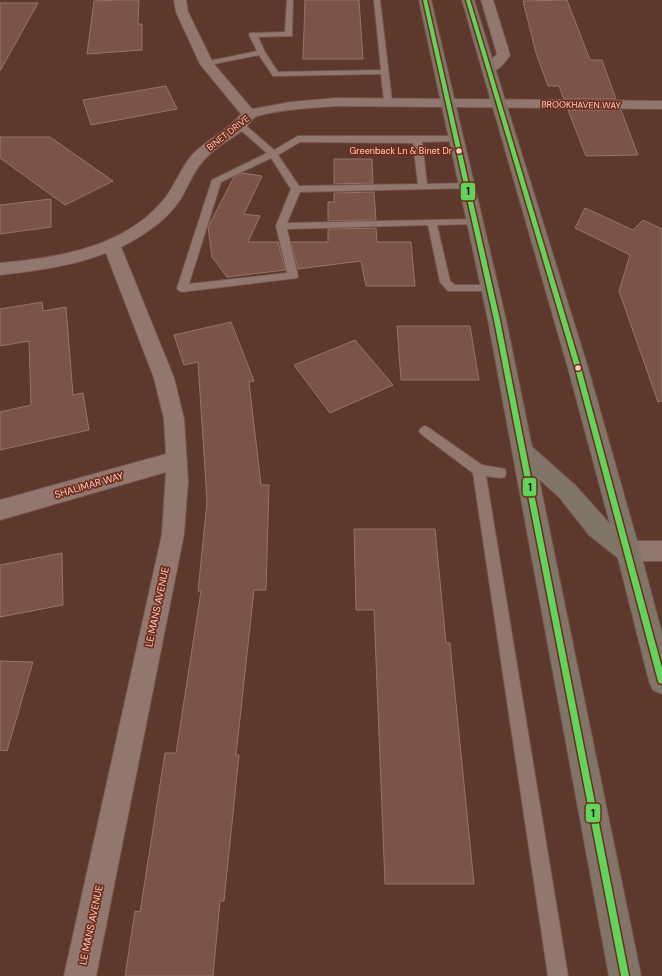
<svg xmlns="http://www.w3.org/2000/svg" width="662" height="976" viewBox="0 0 662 976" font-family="'DM Sans',sans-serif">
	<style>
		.building { fill: #7b5447; stroke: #94746b }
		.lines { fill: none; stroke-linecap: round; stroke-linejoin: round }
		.service-casing { stroke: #76554c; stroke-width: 2 }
		.minor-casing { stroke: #76554c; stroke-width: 2 }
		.primary-casing { stroke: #76554c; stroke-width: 2 }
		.service { fill: #92776f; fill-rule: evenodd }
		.minor { fill: #92776f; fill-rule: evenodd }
		.primary { fill: #817469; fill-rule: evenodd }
		.bus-1-casing { stroke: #702d19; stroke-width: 3 }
		.bus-1 { fill: #62d35c; fill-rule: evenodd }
		.bus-dot { fill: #f8cec2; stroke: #702d19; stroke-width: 1.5 }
		.labels { text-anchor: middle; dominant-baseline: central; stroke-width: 3.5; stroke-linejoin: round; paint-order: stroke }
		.far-street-label { font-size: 9px; fill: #f8cec2; stroke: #702d19 }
		.bus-label { font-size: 9px; fill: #f8cec2; stroke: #702d19; text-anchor: end }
		.street-label { font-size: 10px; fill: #f8cec2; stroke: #702d19 }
		.line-badge { stroke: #702d19; stroke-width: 1.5 }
		.pale-badge-label { font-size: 11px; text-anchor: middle; font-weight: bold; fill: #111 }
	</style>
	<rect width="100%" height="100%" fill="#5c382d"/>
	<path class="building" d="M 117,0 L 139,0 L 138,24 L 142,24 L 142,50 L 87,54 L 94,1 Z
		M 305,0 L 359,0 L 363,59 L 303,59 Z
		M 567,0 L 590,60 L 602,60 L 616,99 L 564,99 L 559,86 L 548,86 L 536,53 L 523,1 Z
		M 0,3 L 38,3 L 0,71 Z
		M 166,86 L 177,109 L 91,125 L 83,100 Z
		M 568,110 L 621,110 L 638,155 L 586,156 Z
		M 0,137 L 50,137 L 113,181 L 65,205 L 0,158 Z
		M 334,159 L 372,159 L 373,183 L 334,184 Z
		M 242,173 L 262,176 L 244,214 L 260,216 L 248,242 L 278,242 L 285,270 L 227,277 L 212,257 L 208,227 L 234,177 Z
		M 374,192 L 376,220 L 328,221 L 328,202 L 334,202 L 334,193 Z
		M 51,199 L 51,227 L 0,234 L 0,205 Z
		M 585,208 L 633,230 L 643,220 L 662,229 L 662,401 L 658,402 L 619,291 L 630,255 L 575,228 Z
		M 376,228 L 377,242 L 411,242 L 415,286 L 366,286 L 361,261 L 298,269 L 291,242 L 328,242 L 328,229 Z
		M 42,302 L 43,311 L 66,307 L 73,395 L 83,393 L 89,430 L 0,450 L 0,412 L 31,405 L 29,341 L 0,346 L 0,309 Z
		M 231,322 L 254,381 L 249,382 L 261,485 L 269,485 L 266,590 L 254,590 L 236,755 L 239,755 L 224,901 L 220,901 L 213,976 L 125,976 L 135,911 L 140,912 L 165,753 L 176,753 L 201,591 L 198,591 L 207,502 L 198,362 L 184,365 L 174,335 Z
		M 397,326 L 470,326 L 479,380 L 401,380 Z
		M 355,340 L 393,385 L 330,413 L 294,365 Z
		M 354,529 L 435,529 L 446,643 L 450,643 L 474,884 L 385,884 L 374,610 L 356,610 Z
		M 62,553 L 63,605 L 0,617 L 0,565 Z
		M 0,661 L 33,662 L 7,751 L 0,750 Z"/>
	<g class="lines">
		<g class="service-casing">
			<path id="service" d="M 287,0 L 293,0 L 292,36 L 258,37 L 265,52 L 278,72 L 381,70 L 374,0 L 380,0 L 392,101 L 391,103 L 388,103 L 384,101 L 381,74 L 276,76 L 273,76 L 259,55 L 204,66 L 204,62 L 257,51 L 249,35 L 250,33 L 285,32 Z
				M 240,122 L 243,123 L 274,150 L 298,136 L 460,136 L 461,138 L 457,141 L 422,142 L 427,184 L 467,183 L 472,186 L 470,188 L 300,192 L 287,223 L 477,219 L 479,221 L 474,224 L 437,225 L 450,281 L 455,285 L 490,285 L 494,287 L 495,289 L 494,291 L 448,291 L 440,282 L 428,225 L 287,229 L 298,276 L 297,278 L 182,292 L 178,290 L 177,288 L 212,180 L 267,153 L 237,127 L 236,125 ZM 300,142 L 413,143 L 418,184 L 299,186 L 278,155 ZM 271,158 L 291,189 L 276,226 L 287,273 L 189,284 L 221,182 Z
				M 425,426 L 429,428 L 482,465 L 505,469 L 506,473 L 505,477 L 500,478 L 486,476 L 568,976 L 548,976 L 473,473 L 421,434 L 419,431 L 421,428 Z"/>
		</g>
		<g class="minor-casing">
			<path id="minor" d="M 174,0 L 186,0 L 188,12 L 213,63 L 252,109 L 291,102 L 336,98 L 662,101 L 662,109 L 336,106 C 311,108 282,109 257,116 C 250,119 248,127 242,131 C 229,140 214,148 203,161 C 193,172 188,187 180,200 C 166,221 143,236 121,247 L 174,378 L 184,419 L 188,481 L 184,534 L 96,976 L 64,976 L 162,534 L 166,472 L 0,520 L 0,500 L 166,454 L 164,419 L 154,378 L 106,253 C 72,266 36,271 0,275 L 0,263 C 58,258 126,247 165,198 C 175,185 181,168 192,155 C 207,139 228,131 241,114 L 200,64 L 176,12 Z
				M 481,0 L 493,0 L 510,55 C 505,63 495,75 484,73 L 482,70 L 497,54 Z
				M 627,541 L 662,541 L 662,561 L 627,561 L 619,558 L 615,551 L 619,544 Z"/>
		</g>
		<g class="primary-casing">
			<path id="primary" d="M 419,0 L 431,0 L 506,320 L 532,447 L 575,485 L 610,524 L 568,368 L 462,0 L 474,0 L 588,368 L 643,562 L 662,634 L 662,694 L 653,690 L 649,681 L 618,558 L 589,535 L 559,497 L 539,479 L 641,976 L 609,976 L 488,320 Z"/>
		</g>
		<use href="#service" class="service"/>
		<use href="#minor" class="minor"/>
		<use href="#primary" class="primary"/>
		<g class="bus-1-casing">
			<path id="bus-1" d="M 423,0 L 427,0 L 500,320 L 629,976 L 621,976 L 494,320 Z
				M 466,0 L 470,0 L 581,368 L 662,668 L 662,684 L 659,683 L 658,681 L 575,368 Z"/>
		</g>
		<use href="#bus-1" class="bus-1"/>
	</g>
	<g class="bus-dot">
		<circle cx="459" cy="151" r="3.5"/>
		<circle cx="578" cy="368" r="3.5"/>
	</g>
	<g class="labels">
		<g class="far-street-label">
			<text transform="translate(581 105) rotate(1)">BROOKHAVEN WAY</text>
			<text transform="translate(228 133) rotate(-38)">BINET DRIVE</text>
		</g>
		<g class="bus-label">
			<text x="452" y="151">Greenback Ln &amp; Binet Dr</text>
		</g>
		<g class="street-label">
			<text transform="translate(89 485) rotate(-16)">SHALIMAR WAY</text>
			<text transform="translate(157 607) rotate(-78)">LE MANS AVENUE</text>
			<text transform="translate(91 925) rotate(-78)">LE MANS AVENUE</text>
		</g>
	</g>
	<g class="line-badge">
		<rect x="460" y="182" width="16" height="19" rx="4" fill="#62d35c"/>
		<rect x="522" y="477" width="15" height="20" rx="4" fill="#62d35c"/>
		<rect x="585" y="803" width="16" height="20" rx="4" fill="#62d35c"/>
	</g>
	<g class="pale-badge-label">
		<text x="468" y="195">1</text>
		<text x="530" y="491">1</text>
		<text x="593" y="817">1</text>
	</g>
</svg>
